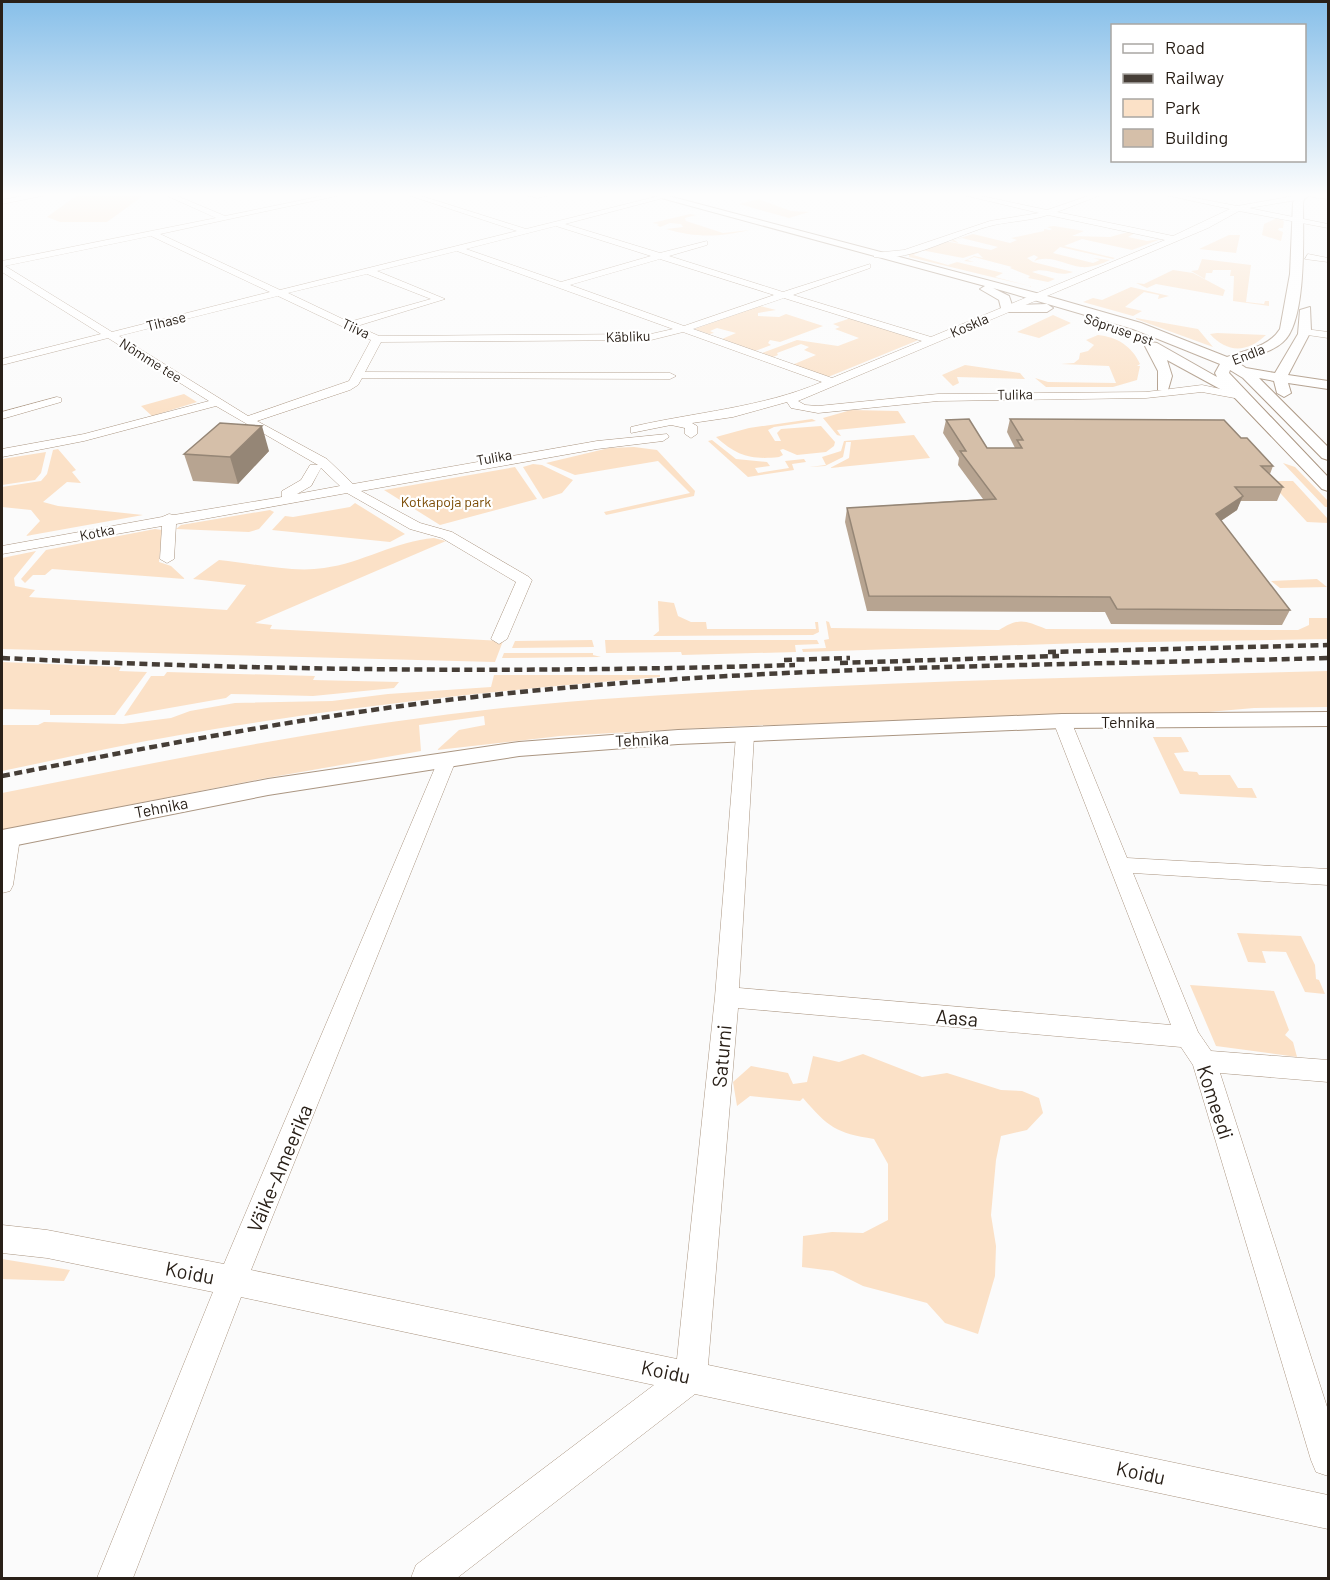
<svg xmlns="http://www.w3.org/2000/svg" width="1330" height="1580" viewBox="0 0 1330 1580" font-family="Barlow,sans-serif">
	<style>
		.green { fill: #fbe1c7 }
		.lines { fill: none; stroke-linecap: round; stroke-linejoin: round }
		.minor-casing { stroke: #ab9682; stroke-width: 1 }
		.major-casing { stroke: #ab9682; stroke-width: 2 }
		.minor { fill: #fff; fill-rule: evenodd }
		.major { fill: #fff; fill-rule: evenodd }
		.rail { stroke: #463e37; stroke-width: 4.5; stroke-dasharray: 8 4.5; stroke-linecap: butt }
		.wall { fill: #b7a491 }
		.shaded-wall { fill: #958676 }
		.building { fill: #d5bfa9; stroke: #958676; stroke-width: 1.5 }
		.labels { text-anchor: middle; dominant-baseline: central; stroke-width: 4.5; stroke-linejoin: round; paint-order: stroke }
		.far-street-label { font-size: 14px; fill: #292018; stroke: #fff }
		.far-park-label { font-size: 14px; fill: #7b4b04; stroke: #fff }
		.street-label { font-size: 16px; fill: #292018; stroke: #fff }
		.near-street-label { font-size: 20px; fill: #292018; stroke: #fff }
	</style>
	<rect width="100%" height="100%" fill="#fbfbfb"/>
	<path class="green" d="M 80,193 L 147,193 L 107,222 L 60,222 L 47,217 Z
		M 759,199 L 791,211 L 809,212 L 789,218 L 739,204 Z
		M 690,214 L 696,215 L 685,218 L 686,221 L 723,233 L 750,230 C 719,237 697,238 666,229 L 683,227 L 681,224 L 670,223 L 660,227 L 657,225 L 659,224 L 652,223 Z
		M 1277,218 L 1284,221 L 1283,228 L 1279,228 L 1278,230 L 1283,232 L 1281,241 L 1262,235 L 1264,224 Z
		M 1054,226 L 1084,231 L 1072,236 L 1110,237 L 1128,232 L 1135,233 L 1128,237 L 1147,241 L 1161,239 L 1132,250 L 1082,239 L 1064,246 L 1115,258 L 1113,259 L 1060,247 L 1053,253 L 1093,263 L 1100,260 L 1093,258 L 1110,260 C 1101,264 1091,268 1081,267 C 1065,265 1050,254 1034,261 L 1038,257 L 1034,255 L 1027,258 L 1033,262 L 1073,272 C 1057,278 1046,266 1032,272 L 1055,279 L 1048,282 L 1028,278 L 1030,276 L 1010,268 L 1012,267 L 974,257 L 967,260 L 974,262 L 964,261 L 974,256 L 983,258 L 978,253 L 963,258 L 921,250 L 945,241 L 991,250 L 998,247 L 962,238 L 954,240 L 959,243 L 950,241 L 973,234 L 1010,243 L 1017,240 L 1011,238 L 1044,231 L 1044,229 L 1050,230 L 1052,229 L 1047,227 Z
		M 1229,235 L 1240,235 L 1236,253 L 1199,249 Z
		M 916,251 L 920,252 L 913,255 L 948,265 L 957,262 L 1003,273 L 995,277 L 1034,287 L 909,257 L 909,254 Z
		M 1202,259 L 1251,265 L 1246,302 L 1264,304 L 1265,301 L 1269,301 L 1269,306 L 1233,301 L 1234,276 L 1230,276 L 1231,270 L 1213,270 L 1212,273 L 1206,273 L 1205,279 L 1191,271 L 1198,270 Z
		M 1173,270 L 1193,273 L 1225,290 L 1223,296 L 1156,284 L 1147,288 L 1136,283 L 1144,284 Z
		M 1131,287 L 1169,296 L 1158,299 L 1159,295 L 1144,292 L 1125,307 L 1142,311 L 1133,316 L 1083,302 L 1093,298 L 1102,300 Z
		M 760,306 L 776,310 L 758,313 L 758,316 L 779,317 L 786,314 L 823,326 L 780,342 L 770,340 L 768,343 L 771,345 L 755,351 L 722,339 L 736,333 L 717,328 L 710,331 L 714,333 L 709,334 L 694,329 Z
		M 1053,315 L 1071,323 L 1039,338 L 1017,332 Z
		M 851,318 L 921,339 L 828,377 L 792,365 L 816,355 L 804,350 L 809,347 L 801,344 L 777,353 L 778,355 L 773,357 L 762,353 L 797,340 L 838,346 L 859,338 L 835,329 L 840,327 L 833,324 Z
		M 1136,318 L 1198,329 L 1213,347 L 1136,319 Z
		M 1217,333 L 1266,335 C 1247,353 1227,353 1210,334 Z
		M 1098,335 C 1117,337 1132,346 1140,364 L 1137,366 L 1140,366 L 1137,380 L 1113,387 L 1046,387 L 1035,378 L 1048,382 L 1116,383 L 1109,366 L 1061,364 L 1074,363 L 1079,359 L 1080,353 L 1088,351 L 1094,345 L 1086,340 Z
		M 965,365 L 1020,373 L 1025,379 L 957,377 L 959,383 L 953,386 L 942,375 Z
		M 184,394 L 197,402 L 152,416 L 141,406 Z
		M 851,410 L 898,411 L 906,423 L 837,430 L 841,436 L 837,435 L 823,418 Z
		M 812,419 L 816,421 L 774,427 L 768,430 L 775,441 L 781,441 L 777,433 L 781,429 L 821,426 L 835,442 L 834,446 L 826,452 L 797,455 L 783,449 L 780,450 L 783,455 L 779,457 C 751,460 737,456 716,437 L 749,428 Z
		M 914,435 L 930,458 L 830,468 L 849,458 L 851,442 L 846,442 L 843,457 L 825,466 L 809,467 L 826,465 L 822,457 L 841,451 L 844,441 Z
		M 712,440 L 736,459 L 767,462 L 770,466 L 755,468 L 758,473 L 789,468 L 785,461 L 804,459 L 806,462 L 792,464 L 794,470 L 748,477 L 708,441 Z
		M 634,447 L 657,450 L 695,491 L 694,496 L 606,515 L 604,512 L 690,493 L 658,461 L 575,475 L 546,463 L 609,448 Z
		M 58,449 L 76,470 L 72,472 L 81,483 L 67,482 L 43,502 L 58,506 L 143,515 L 26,536 L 40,521 L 31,510 L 2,507 L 2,487 L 41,481 L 47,474 L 53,450 Z
		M 46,452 L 41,473 L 35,480 L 2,485 L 2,459 Z
		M 1283,463 L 1295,467 L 1328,501 L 1328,507 L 1325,507 Z
		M 533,464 L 542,465 L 573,480 L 562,493 L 543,499 L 523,467 Z
		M 515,467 L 537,499 L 440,525 L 384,490 Z
		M 1269,481 L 1293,481 L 1328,519 L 1328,523 L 1307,522 Z
		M 355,503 L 405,534 L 390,542 L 272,530 L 285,516 L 293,517 L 350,507 Z
		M 270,510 L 274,512 L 259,529 L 249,532 L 176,529 L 181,525 Z
		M 155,529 L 162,530 L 159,562 L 171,566 L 185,579 L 52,569 L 45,575 L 33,575 L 25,583 L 21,579 L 46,550 Z
		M 434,538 L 446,541 L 255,623 L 272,625 L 270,629 L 503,641 L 495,662 L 2,649 L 2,558 L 36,551 L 14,578 L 15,586 L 35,590 L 29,597 L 227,610 L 246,585 L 193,579 L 219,560 C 252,563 291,573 324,568 C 362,563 396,541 434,538 Z
		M 1317,579 L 1327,587 L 1280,588 L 1271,581 Z
		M 658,601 L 674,603 L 678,616 L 691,622 L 706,622 L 707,629 L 816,629 L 815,622 L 818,622 L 819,632 L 813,635 L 653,636 L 659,631 Z
		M 1309,618 L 1328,618 L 1328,639 L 1084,643 L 803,652 L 802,649 L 826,648 L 824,640 L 829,639 L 826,621 L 829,622 L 831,628 L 999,630 C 1020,617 1025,621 1046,629 L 1298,630 L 1309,625 Z
		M 592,640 L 594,647 L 512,648 L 515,641 Z
		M 605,640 L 817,640 L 819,644 L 795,645 L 796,652 L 682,655 L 681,652 L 606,653 Z
		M 504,653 L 593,653 L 593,655 L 601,657 L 502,658 Z
		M 2,662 L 121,667 L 119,671 L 147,672 L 115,715 L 50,715 L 50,710 L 4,709 L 2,711 Z
		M 1328,671 L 1328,707 L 1254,708 L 1197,713 L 1036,715 L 720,727 L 560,736 L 437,750 L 459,730 L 485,725 L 484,716 L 419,725 L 421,751 L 261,779 L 2,830 L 2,793 C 159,762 317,729 477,711 C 569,700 660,695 752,690 C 944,680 1136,676 1328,671 Z
		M 167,672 L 315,676 L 313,680 L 399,682 L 394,688 L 313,696 L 231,694 L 226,698 L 124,716 L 151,676 L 164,676 Z
		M 494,675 L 660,675 L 660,677 C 499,690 339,707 180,735 C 120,745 61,759 2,771 L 2,725 L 38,725 L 44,722 L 123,724 L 171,718 L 190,711 L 235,703 L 332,701 L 388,694 L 491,687 Z
		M 1153,737 L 1181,737 L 1189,752 L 1174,753 L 1184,771 L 1197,772 L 1199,775 L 1230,775 L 1238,788 L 1252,788 L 1257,798 L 1180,794 Z
		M 1237,933 L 1301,936 L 1315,965 L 1316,979 L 1319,980 L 1325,994 L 1305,992 L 1286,952 L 1262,951 L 1266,963 L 1248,962 Z
		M 1190,985 L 1274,991 L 1289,1030 L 1285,1035 L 1293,1042 L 1297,1057 L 1216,1046 Z
		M 863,1054 L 922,1077 L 947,1073 L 1001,1090 L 1022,1091 L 1039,1098 L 1043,1113 L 1027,1130 L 1001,1136 L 996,1160 L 991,1215 L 996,1246 L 995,1276 L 978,1334 L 945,1323 L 927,1303 L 863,1286 L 833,1271 L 802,1267 L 803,1236 L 832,1232 L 863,1233 L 888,1220 L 888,1164 L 874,1139 C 836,1133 828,1127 803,1098 L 800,1101 L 750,1096 L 737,1106 L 733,1082 L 751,1066 L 788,1073 L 793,1084 L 807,1082 L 813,1056 L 839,1062 Z
		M 2,1259 L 70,1270 L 64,1281 L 2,1279 Z"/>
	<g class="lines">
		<g class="minor-casing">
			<path id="minor" d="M 41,193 L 56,193 L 2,204 L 2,200 Z
				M 161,193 L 170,193 L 225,216 L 337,193 L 350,193 L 160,234 L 280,290 L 517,231 L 402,193 L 412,193 L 526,229 L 671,193 L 682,193 L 565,224 L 660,253 L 707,241 L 707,245 L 669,256 L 783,292 L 870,264 L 870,268 L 793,295 L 931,337 L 1165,240 L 1048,215 C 1030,221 1012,221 994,225 C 956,234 914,262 874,257 L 874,253 L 904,250 L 990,221 L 1039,213 L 955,193 L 967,193 L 1047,210 L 1097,193 L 1106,193 L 1057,212 L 1173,236 L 1230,209 L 1156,193 L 1169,193 L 1237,206 L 1300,195 L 1303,199 L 1249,208 L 1328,224 L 1328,228 L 1239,211 L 1208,228 L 798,401 L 805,405 L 818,406 L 938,394 L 1146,392 L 1202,385 L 1244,394 L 1244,398 L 1240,399 L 1202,392 L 1146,398 L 938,401 L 818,413 L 791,408 L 787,402 L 733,417 L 692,423 L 697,426 L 697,434 L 691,438 L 685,434 L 685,428 L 671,425 L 631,433 L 631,427 C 695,412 761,408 822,382 L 683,332 L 651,340 L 381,342 L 365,372 L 670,373 L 676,376 L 670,379 L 362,378 L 358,385 L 350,390 L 257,421 L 327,459 L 353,484 L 597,441 L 667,434 L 669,437 L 663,441 L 597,449 L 361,491 L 420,523 L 452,532 L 529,577 L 532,580 L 507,639 L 499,644 L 491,639 L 516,582 L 442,538 L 410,529 L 347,493 L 176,524 L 174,559 L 167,563 L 160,559 L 162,526 L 2,554 L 2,546 L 162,517 L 169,514 L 174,515 L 282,497 L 282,491 L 301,480 L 310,465 L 318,465 L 216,406 L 84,441 L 2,457 L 2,449 L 84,434 L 209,401 L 108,338 L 2,365 L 2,359 L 101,334 L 2,272 L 2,261 L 216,218 ZM 556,226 L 651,256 L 561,282 L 466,249 ZM 151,236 L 270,292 L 112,332 L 5,266 ZM 457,251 L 673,329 L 651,334 L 379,336 L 357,326 L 445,299 L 377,271 ZM 660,259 L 774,295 L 684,326 L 570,285 ZM 367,274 L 431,299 L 349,322 L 288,293 ZM 278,296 L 371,340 L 349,381 L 248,416 L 119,336 ZM 784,298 L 922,341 L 832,378 L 693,329 ZM 321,468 L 340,486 L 297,494 L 311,486 Z
				M 521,193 L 559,193 L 537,198 Z
				M 1315,193 L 1328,195 L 1328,199 L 1312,197 Z
				M 1308,254 L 1328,258 L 1328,262 L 1305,259 Z
				M 1305,329 L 1328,332 L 1328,338 L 1301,334 L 1301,330 Z
				M 57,397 L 61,398 L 61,402 L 2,419 L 2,412 Z
				M 1062,715 L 1071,721 L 1127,858 L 1328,869 L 1328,885 L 1133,873 L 1198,1032 L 1211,1051 L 1328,1060 L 1328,1082 L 1220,1073 L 1328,1410 L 1328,1476 L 1316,1472 L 1311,1460 L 1193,1065 L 1181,1047 L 738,1008 L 708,1365 L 1328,1495 L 1328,1529 L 695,1394 L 457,1578 L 411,1578 L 416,1565 L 654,1385 L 241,1297 L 133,1578 L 97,1578 L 213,1292 L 47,1258 L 2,1253 L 2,1225 L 47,1230 L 224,1264 L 440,756 L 454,756 L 456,760 L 251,1270 L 677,1359 L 715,997 L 736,736 L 745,730 L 754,736 L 739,988 L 1171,1025 L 1053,721 Z
				M 10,831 L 17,833 L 20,838 L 13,885 L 10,891 L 2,893 L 2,835 Z"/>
		</g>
		<g class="major-casing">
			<path id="major" d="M 643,193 L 657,193 L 1040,294 L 1141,323 L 1227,357 C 1245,350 1269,347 1280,329 L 1290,274 L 1293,203 L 1297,195 L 1314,193 L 1304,199 L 1303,203 C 1303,234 1307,322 1283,342 C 1271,353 1252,356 1237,362 L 1246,368 L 1275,373 L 1298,334 L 1300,310 L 1310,307 L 1311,331 L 1288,375 L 1328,381 L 1328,389 L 1288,383 L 1291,393 L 1284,397 L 1277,393 L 1274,381 L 1259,378 L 1328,447 L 1328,460 L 1322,458 L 1243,378 L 1230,370 L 1229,373 L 1328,477 L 1328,491 L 1322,489 L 1233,396 L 1167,360 L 1172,376 L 1168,390 L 1158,390 L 1158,371 L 1145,346 L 1151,342 L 1157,343 L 1217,377 L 1215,373 L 1220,364 L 1133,329 L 993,288 L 1009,296 L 1012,305 L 1047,304 L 1053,308 L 1047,312 L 1002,312 L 999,300 L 980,289 L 985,286 Z
				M 1328,712 L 1328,726 L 1062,728 L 678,744 L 519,756 L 268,795 L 2,848 L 2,830 L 268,779 L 519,742 L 678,730 L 1062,714 Z"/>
		</g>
		<use href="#minor" class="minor"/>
		<use href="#major" class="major"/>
		<path class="rail" d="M 1048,652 L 1328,645
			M 2,658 C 266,671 530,673 795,665
			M 784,660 L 850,658
			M 840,663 L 1059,656
			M 2,776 C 155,746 309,716 465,698 C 751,665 1040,666 1328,658"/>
	</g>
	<path class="wall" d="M 1010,419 L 1241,438 L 1273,466 L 1270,474 L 1283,487 L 1277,501 L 1240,501 L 1237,510 L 1221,521 L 1290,610 L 1282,625 L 1111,624 L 1105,612 L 867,611 L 845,522 L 847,508 L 983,499 L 958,465 L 959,458 L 943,433 L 946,420 L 987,448 L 1015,448 L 1007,432 Z
		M 269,451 L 238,484 L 193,481 L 184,454 Z"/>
	<path class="shaded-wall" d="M 262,426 L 269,451 L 238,484 L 230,457 Z
		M 1243,496 L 1237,510 L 1210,528 L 1216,514 Z"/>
	<path class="building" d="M 969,419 L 987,448 L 1022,448 L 1017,440 L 1023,440 L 1010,419 L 1224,420 L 1241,438 L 1247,438 L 1273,466 L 1261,466 L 1283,487 L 1235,487 L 1243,496 L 1216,514 L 1290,610 L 1117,609 L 1110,597 L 869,596 L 847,508 L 996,499 L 960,451 L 966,451 L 946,420 Z
		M 220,423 L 262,426 L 230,457 L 184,454 Z"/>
	<linearGradient id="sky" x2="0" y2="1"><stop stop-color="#87bfe9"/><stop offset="0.47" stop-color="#fdfdfd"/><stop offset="1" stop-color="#fdfdfd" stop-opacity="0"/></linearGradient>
	<rect width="1330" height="414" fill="url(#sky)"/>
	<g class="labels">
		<g class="far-street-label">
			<text transform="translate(166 321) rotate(-14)">Tihase</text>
			<text transform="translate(969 325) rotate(-23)">Koskla</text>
			<text transform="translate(356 328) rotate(25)">Tiiva</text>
			<text transform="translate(1119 329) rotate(19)">Sõpruse pst</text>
			<text transform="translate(628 336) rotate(-2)">Käbliku</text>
			<text transform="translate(1248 354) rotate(-21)">Endla</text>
			<text transform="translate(151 360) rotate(32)">Nõmme tee</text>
			<text transform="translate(1015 394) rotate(-1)">Tulika</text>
			<text transform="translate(494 457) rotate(-10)">Tulika</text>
			<text transform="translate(97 532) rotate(-11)">Kotka</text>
		</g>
		<g class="far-park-label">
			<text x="446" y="501">Kotkapoja park</text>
		</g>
		<g class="street-label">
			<text x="1128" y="721">Tehnika</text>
			<text transform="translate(642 739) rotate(-3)">Tehnika</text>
			<text transform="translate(161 807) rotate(-11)">Tehnika</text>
		</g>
		<g class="near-street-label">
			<text transform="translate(957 1017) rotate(5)">Aasa</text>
			<text transform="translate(721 1056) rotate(-85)">Saturni</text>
			<text transform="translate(1216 1102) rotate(72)">Komeedi</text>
			<text transform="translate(279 1168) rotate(-67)">Väike-Ameerika</text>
			<text transform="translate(190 1272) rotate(11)">Koidu</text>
			<text transform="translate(666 1371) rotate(12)">Koidu</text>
			<text transform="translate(1141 1472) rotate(12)">Koidu</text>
		</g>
	</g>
	<rect width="1330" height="1580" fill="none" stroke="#292018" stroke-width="6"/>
	<rect x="1111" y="24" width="195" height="138" fill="#ffffff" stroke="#a9a6a3" stroke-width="1.5"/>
	<rect x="1123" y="44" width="30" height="9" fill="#ffffff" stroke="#a9a6a3" stroke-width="1.5"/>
	<text x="1165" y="54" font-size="18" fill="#292018">Road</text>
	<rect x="1123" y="74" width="30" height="9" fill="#463e37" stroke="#a9a6a3" stroke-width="1.5"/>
	<text x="1165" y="84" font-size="18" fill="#292018">Railway</text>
	<rect x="1123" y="99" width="30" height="18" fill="#fbe1c7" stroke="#a9a6a3" stroke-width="1.5"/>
	<text x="1165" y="114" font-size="18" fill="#292018">Park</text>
	<rect x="1123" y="129" width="30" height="18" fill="#d5bfa9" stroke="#a9a6a3" stroke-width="1.5"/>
	<text x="1165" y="144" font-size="18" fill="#292018">Building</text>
</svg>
